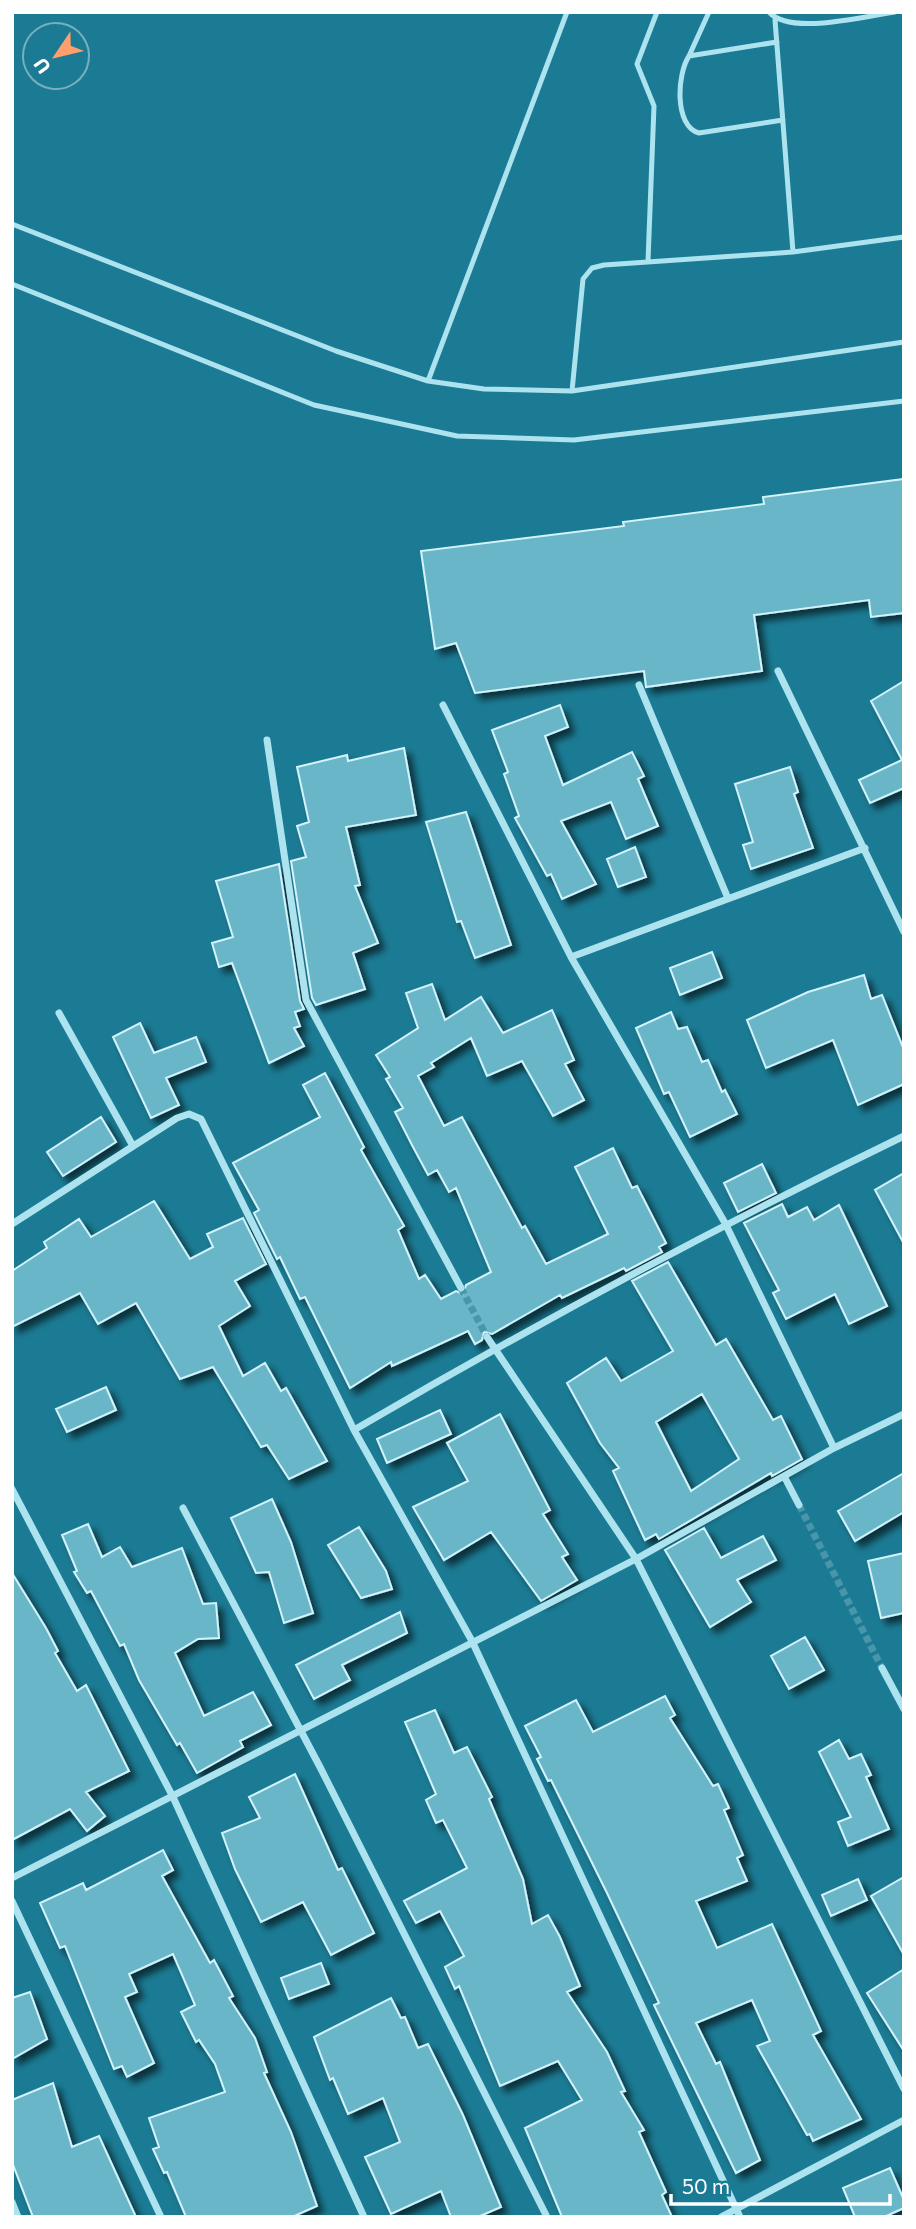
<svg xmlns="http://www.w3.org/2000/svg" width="916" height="2229" viewBox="0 0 916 2229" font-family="Commissioner,sans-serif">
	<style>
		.building { fill: #6ab6c9; stroke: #d3f3fb; stroke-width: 2; fill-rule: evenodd; filter: url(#shadow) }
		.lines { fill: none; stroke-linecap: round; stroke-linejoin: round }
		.street-tunnel { stroke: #4995a9; stroke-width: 7; stroke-dasharray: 7 3.5; stroke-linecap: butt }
		.lane { stroke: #ade3ef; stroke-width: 5 }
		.street { stroke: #ade3ef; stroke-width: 7 }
	</style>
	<defs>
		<filter id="shadow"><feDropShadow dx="6" dy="6" stdDeviation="3.5" flood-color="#0009"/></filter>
	</defs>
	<rect width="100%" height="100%" fill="#1b7b94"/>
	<path class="building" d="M 904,479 L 904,613 L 871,617 L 869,600 L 754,615 L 762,671 L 646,687 L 644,671 L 475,693 L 456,643 L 435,649 L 421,551 L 624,526 L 623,522 L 764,504 L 763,497 Z
		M 904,681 L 904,788 L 870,803 L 859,780 L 902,760 L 871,701 Z
		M 560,705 L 568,727 L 545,736 L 563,785 L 632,752 L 644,776 L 638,779 L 658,826 L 626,839 L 611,802 L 561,821 L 596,884 L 562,899 L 551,874 L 547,876 L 515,818 L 519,816 L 504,774 L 508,772 L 492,730 Z
		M 404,748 L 416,815 L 346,827 L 360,885 L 355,886 L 378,943 L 353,953 L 365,989 L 316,1005 L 312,998 L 291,861 L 306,857 L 297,826 L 309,822 L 297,767 L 347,755 L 348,761 Z
		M 790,767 L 798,792 L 794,794 L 813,848 L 751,869 L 743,845 L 753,842 L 735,784 Z
		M 466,812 L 511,945 L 475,958 L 461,921 L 457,922 L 426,822 Z
		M 635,847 L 646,877 L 618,887 L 607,859 Z
		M 279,864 L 300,1001 L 304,1009 L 295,1012 L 300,1026 L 294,1028 L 304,1046 L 269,1063 L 232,963 L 219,967 L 212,943 L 233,937 L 216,881 Z
		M 712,952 L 722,978 L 680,995 L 670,968 Z
		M 864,975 L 871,999 L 882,995 L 904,1050 L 904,1084 L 858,1105 L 833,1040 L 766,1068 L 747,1020 L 808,992 Z
		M 432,984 L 445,1020 L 481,997 L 503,1033 L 552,1010 L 574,1060 L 565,1064 L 584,1100 L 553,1116 L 522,1061 L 487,1076 L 471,1038 L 431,1063 L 434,1067 L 418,1076 L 444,1126 L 462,1117 L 522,1228 L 525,1226 L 546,1264 L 608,1234 L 575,1167 L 613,1148 L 632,1188 L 637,1186 L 666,1243 L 659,1247 L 662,1252 L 626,1271 L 624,1268 L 562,1298 L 560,1295 L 492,1334 L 484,1332 L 482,1340 L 475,1344 L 468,1331 L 392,1366 L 391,1362 L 350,1388 L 305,1297 L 300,1299 L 280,1257 L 277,1259 L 254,1213 L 259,1210 L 233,1163 L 320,1117 L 303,1085 L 325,1073 L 364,1147 L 361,1150 L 404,1226 L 398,1230 L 419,1279 L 425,1275 L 441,1299 L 456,1291 L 463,1294 L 466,1285 L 491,1272 L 456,1188 L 449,1192 L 437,1170 L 428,1175 L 413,1147 L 395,1112 L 403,1108 L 386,1079 L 390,1077 L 376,1055 L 418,1028 L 406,993 Z
		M 671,1012 L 678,1029 L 687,1027 L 702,1062 L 708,1060 L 722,1092 L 725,1090 L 737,1114 L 690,1137 L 669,1092 L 664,1094 L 636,1028 Z
		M 140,1023 L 154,1053 L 196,1037 L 206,1062 L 166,1078 L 179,1105 L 151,1118 L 113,1037 Z
		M 101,1117 L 116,1142 L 63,1176 L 47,1152 Z
		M 762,1164 L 776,1193 L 738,1212 L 724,1183 Z
		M 904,1173 L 904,1244 L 875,1190 Z
		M 154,1201 L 190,1259 L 213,1247 L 207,1234 L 243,1218 L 266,1264 L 235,1281 L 250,1306 L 219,1326 L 243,1376 L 265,1363 L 281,1391 L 286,1388 L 327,1461 L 289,1479 L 267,1445 L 261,1447 L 213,1367 L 180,1379 L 136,1303 L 98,1324 L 80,1293 L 12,1327 L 12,1271 L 47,1248 L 44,1242 L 79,1219 L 91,1237 Z
		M 782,1204 L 788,1217 L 807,1207 L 814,1220 L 839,1205 L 887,1306 L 849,1324 L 835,1294 L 786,1319 L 773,1293 L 779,1290 L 744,1223 Z
		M 668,1262 L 716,1345 L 726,1339 L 773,1420 L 781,1416 L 802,1459 L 772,1476 L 771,1473 L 659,1539 L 656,1534 L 645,1540 L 613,1471 L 619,1468 L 600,1443 L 567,1383 L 606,1358 L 621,1381 L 673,1351 L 632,1281 ZM 702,1394 L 739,1459 L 691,1491 L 656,1422 Z
		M 106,1387 L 116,1410 L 67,1432 L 56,1409 Z
		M 440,1410 L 451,1434 L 387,1463 L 377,1439 Z
		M 500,1414 L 550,1510 L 543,1514 L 568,1554 L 562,1557 L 577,1580 L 541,1601 L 491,1532 L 444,1560 L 413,1507 L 468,1481 L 447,1443 Z
		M 904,1473 L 904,1512 L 855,1541 L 838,1511 Z
		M 272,1499 L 291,1542 L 313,1613 L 284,1623 L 269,1572 L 256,1573 L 231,1518 Z
		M 88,1524 L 102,1557 L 120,1547 L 132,1567 L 182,1548 L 203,1604 L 216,1603 L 219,1638 L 198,1639 L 175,1653 L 204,1716 L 253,1692 L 271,1725 L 240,1741 L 243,1747 L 197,1773 L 180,1743 L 177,1745 L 139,1680 L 124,1644 L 120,1646 L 91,1591 L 87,1593 L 74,1572 L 77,1571 L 62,1535 Z
		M 359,1527 L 386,1571 L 392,1589 L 361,1598 L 328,1545 Z
		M 704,1528 L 721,1558 L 763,1536 L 776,1560 L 737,1580 L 751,1602 L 710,1627 L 665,1550 Z
		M 904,1553 L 904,1613 L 881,1618 L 868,1561 Z
		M 12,1573 L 46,1628 L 58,1651 L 55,1653 L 77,1691 L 86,1685 L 129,1771 L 86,1792 L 105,1816 L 87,1831 L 70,1809 L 12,1840 Z
		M 400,1612 L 407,1633 L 342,1665 L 350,1680 L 314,1699 L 296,1665 Z
		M 805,1637 L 824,1670 L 789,1689 L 771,1656 Z
		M 665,1696 L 675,1715 L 670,1718 L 713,1786 L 718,1784 L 729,1808 L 724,1810 L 743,1855 L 737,1858 L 747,1881 L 696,1901 L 717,1948 L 772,1924 L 821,2031 L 813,2035 L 861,2119 L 813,2141 L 810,2134 L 807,2135 L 757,2046 L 770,2041 L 752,2000 L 696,2023 L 716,2064 L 720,2062 L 760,2160 L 736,2173 L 654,2005 L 659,2003 L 607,1893 L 551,1780 L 548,1781 L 537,1759 L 541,1757 L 525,1726 L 576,1700 L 593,1732 Z
		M 435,1710 L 454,1753 L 467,1747 L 492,1797 L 489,1799 L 523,1879 L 532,1924 L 548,1915 L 560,1937 L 580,1986 L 567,1992 L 607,2052 L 625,2091 L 621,2092 L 644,2130 L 639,2132 L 666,2192 L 662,2195 L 672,2217 L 562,2217 L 525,2128 L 582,2100 L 558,2061 L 500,2086 L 459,1986 L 455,1989 L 445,1967 L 464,1956 L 440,1911 L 416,1923 L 404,1901 L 467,1868 L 443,1820 L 436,1823 L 426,1800 L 436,1794 L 405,1722 Z
		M 839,1740 L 849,1759 L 861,1754 L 871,1775 L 866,1777 L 889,1829 L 848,1846 L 838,1822 L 851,1817 L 819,1752 Z
		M 295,1774 L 338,1870 L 342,1868 L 374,1933 L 331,1955 L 303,1902 L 261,1922 L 235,1869 L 222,1833 L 260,1818 L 249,1797 Z
		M 163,1850 L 173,1870 L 162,1876 L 210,1963 L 214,1960 L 233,1996 L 229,1998 L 255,2038 L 267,2072 L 264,2073 L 291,2132 L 317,2206 L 292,2217 L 186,2217 L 167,2172 L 164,2173 L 153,2149 L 159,2147 L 149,2118 L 225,2092 L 215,2064 L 199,2040 L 196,2042 L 181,2012 L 195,2005 L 173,1954 L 129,1974 L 137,1992 L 125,1997 L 154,2063 L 127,2077 L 122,2066 L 114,2069 L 65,1946 L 60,1948 L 40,1903 L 83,1883 L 86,1890 Z
		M 904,1877 L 904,1955 L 871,1896 Z
		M 858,1879 L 867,1900 L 831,1916 L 822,1895 Z
		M 321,1963 L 329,1984 L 289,1999 L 281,1978 Z
		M 904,1969 L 904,2051 L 867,1993 Z
		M 30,1992 L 47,2039 L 12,2059 L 12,1998 Z
		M 391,1998 L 401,2018 L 405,2017 L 418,2048 L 428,2044 L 463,2115 L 501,2207 L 478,2217 L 451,2217 L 441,2191 L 391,2214 L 365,2157 L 400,2142 L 383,2098 L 348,2114 L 333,2078 L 330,2080 L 314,2037 Z
		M 53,2083 L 72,2147 L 99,2136 L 136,2217 L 33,2217 L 12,2162 L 12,2100 Z
		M 890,2168 L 904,2200 L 904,2208 L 884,2217 L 855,2217 L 843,2188 Z"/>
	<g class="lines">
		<path class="street-tunnel" d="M 461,1288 L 487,1337
			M 799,1505 L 882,1668"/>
		<path class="lane" d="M 769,12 C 790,36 865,16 895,12
			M 775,20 L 793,252
			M 777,42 L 689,56 C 677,74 674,126 699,133 L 783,120
			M 689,56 L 709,12
			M 12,224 L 336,351 L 428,381 L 484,389 L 572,391 L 904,342
			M 648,261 L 654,106 L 637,64 L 657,12
			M 12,284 L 314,405 L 457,436 L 574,440 L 904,401
			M 428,381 L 567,12
			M 572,391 L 583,279 L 592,268 L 604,265 L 793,252 L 904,237"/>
		<path class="street" d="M 778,671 L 904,932
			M 639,685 L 727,896
			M 443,705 L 571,957 L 725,1223 L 834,1448
			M 267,740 L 306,1000 L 461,1288
			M 571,957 L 865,848
			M 59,1013 L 133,1146
			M 12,1224 L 177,1118 L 189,1114 L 201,1119 L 354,1430 L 472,1641 L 740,2217
			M 487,1337 L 636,1559 L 904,2089
			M 354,1430 C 534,1325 716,1227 904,1136
			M 784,1476 L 799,1505
			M 12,1489 L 173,1797 L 364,2217
			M 183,1508 L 320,1767 L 547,2217
			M 882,1668 L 904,1709
			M 12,1878 L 636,1559 L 834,1448 L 904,1414
			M 12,1901 L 161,2217
			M 12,2202 L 18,2217
			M 721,2217 L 904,2120"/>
	</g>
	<rect width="916" height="2229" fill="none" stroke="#ffffff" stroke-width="28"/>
	<g transform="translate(56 56) rotate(235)"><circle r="33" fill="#1b7b94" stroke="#76b0bf" stroke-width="2"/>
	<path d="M0-5L12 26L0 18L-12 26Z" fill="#ff9f6b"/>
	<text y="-10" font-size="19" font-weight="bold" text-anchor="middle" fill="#ffffff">U</text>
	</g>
	<path d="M671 2194v10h219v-10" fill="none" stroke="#ffffff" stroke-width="3.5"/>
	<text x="682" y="2194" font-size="21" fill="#ffffff" stroke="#1b7b94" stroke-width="5" paint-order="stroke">50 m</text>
</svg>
